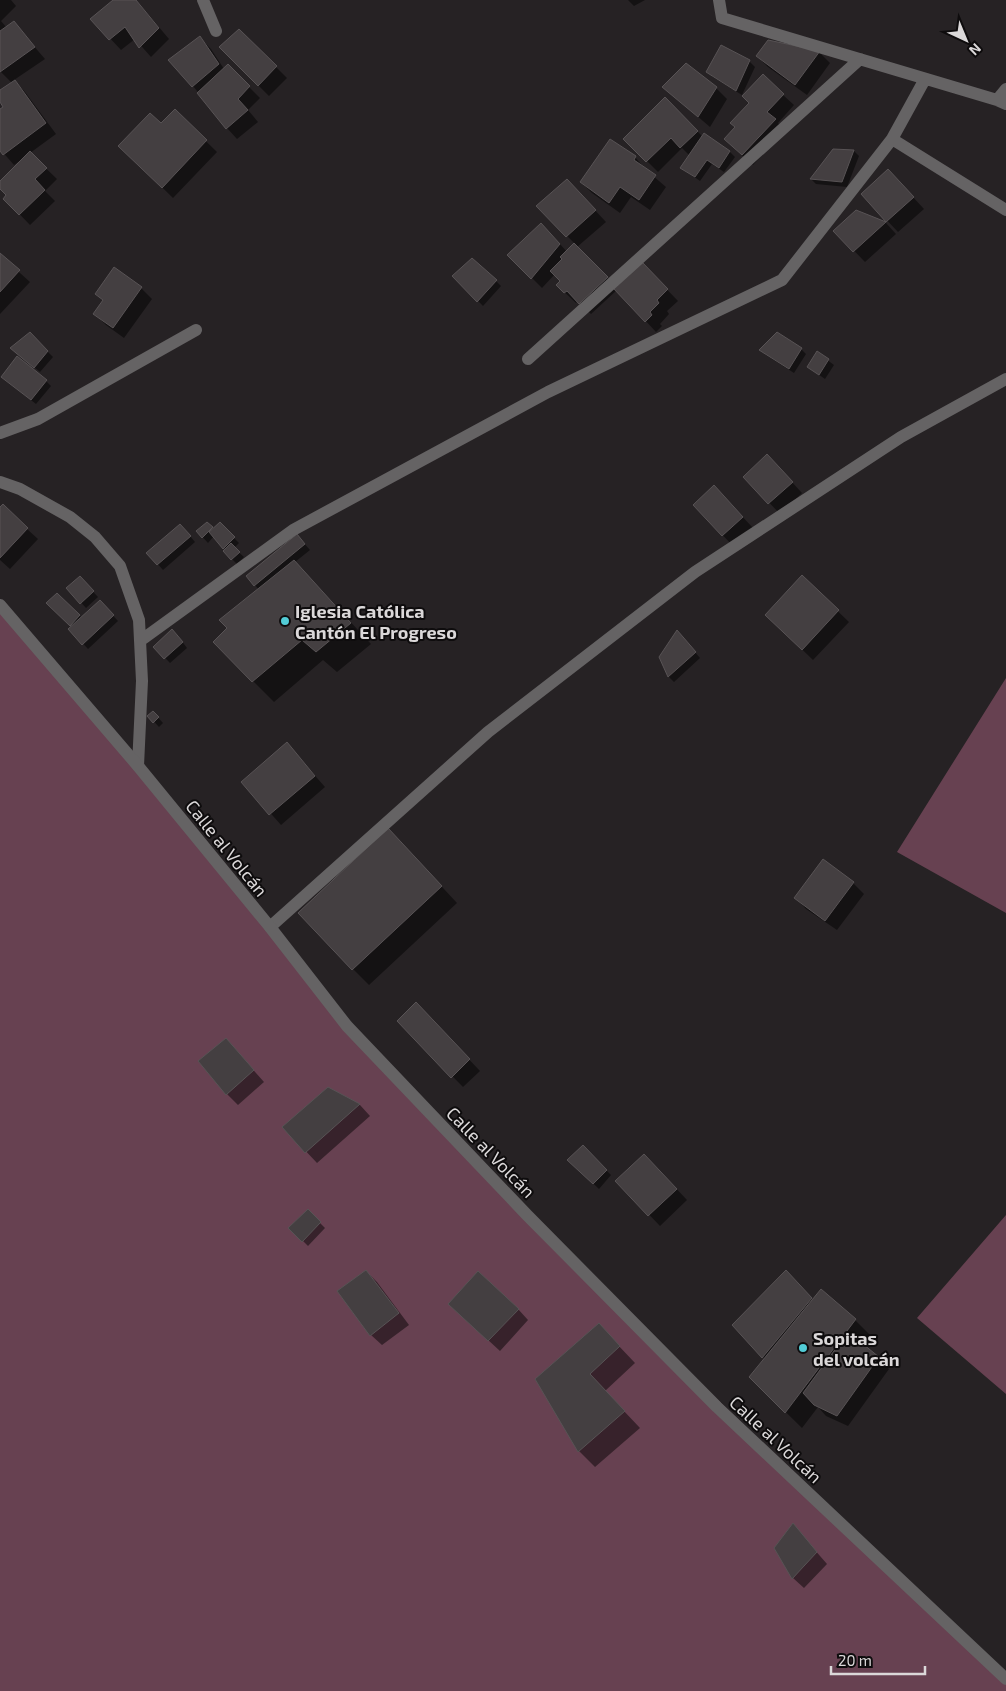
<svg xmlns="http://www.w3.org/2000/svg" width="1006" height="1691" viewBox="0 0 1006 1691" font-family="'Exo 2',sans-serif">
	<style>
		.forest { fill: #674151 }
		.shadow { fill: #0007 }
		.building { fill: #443f41; stroke: #585355 }
		.lines { fill: none; stroke-linecap: round; stroke-linejoin: round }
		.service { stroke: #656364; stroke-width: 12 }
		.minor { stroke: #656364; stroke-width: 12 }
		.tertiary { stroke: #656364; stroke-width: 12 }
		.poi-dot { fill: #52ccd6; stroke: #0e0c0d; stroke-width: 2 }
		.labels { text-anchor: middle; dominant-baseline: central; stroke-width: 4; stroke-linejoin: round; paint-order: stroke }
		.poi-label { font-size: 18px; font-weight: bold; fill: #dbd8d9; stroke: #0e0c0d; text-anchor: start }
		.street-label { font-size: 18px; fill: #dbd8d9; stroke: #0e0c0d }
	</style>
	<rect width="100%" height="100%" fill="#262224"/>
	<path class="forest" d="M 0,605 L 347,1026 L 527,1215 L 1006,1679 L 1006,1691 L 0,1691 Z
		M 1006,678 L 1006,913 L 897,852 Z
		M 1006,1215 L 1006,1394 L 917,1318 Z"/>
	<path class="shadow" d="M 0,0 L 11,0 L 16,6 L 1,21 L 7,28 L 14,23 L 45,59 L 14,80 L 25,92 L 56,134 L 30,153 L 57,179 L 45,191 L 55,201 L 30,225 L 5,199 L 8,195 L 0,187 L 0,183 L 22,161 L 21,160 L 14,165 L 0,149 L 0,110 L 5,107 L 0,100 L 0,92 L 12,83 L 0,71 Z
		M 115,0 L 136,0 L 169,39 L 151,57 L 135,39 L 121,50 L 92,19 Z
		M 628,0 L 645,0 L 634,6 Z
		M 239,30 L 287,78 L 269,96 L 220,47 Z
		M 200,38 L 211,49 L 224,69 L 228,66 L 260,98 L 248,110 L 258,122 L 237,139 L 227,128 L 193,86 Z
		M 722,47 L 750,62 L 755,67 L 742,95 L 713,77 L 708,72 Z
		M 819,52 L 830,63 L 807,95 L 768,67 L 757,56 Z
		M 716,88 L 727,99 L 710,127 L 675,97 Z
		M 783,95 L 794,105 L 778,123 L 785,131 L 753,165 L 736,150 L 736,127 L 751,103 Z
		M 665,99 L 703,137 L 730,152 L 735,157 L 724,172 L 712,164 L 700,181 L 682,168 L 690,156 L 682,148 L 658,172 L 625,139 Z
		M 175,111 L 217,152 L 173,198 L 120,146 L 161,125 Z
		M 834,151 L 854,151 L 859,156 L 847,187 L 816,184 L 811,179 Z
		M 635,157 L 645,169 L 666,187 L 650,210 L 631,197 L 620,213 L 592,193 L 581,182 Z
		M 899,182 L 924,209 L 898,232 L 862,194 Z
		M 578,192 L 606,222 L 577,247 L 616,287 L 652,274 L 678,301 L 667,311 L 669,314 L 660,324 L 662,326 L 656,332 L 617,290 L 591,314 L 578,301 L 576,303 L 557,285 L 561,281 L 555,274 L 542,288 L 509,255 L 552,235 L 567,252 L 575,244 L 538,206 Z
		M 856,211 L 886,223 L 896,234 L 865,262 L 835,231 Z
		M 0,255 L 30,282 L 0,314 Z
		M 114,269 L 141,288 L 152,299 L 124,338 L 106,325 L 95,314 L 104,301 L 97,294 Z
		M 454,276 L 496,281 L 501,286 L 483,306 Z
		M 30,334 L 53,357 L 40,372 L 17,353 Z
		M 801,349 L 806,354 L 794,373 L 766,355 L 761,350 Z
		M 818,353 L 834,365 L 825,379 L 808,367 Z
		M 46,381 L 51,386 L 36,404 L 8,382 Z
		M 778,467 L 802,493 L 780,514 L 745,477 Z
		M 725,498 L 753,528 L 733,546 L 694,505 Z
		M 0,509 L 27,529 L 38,539 L 10,569 L 0,560 Z
		M 207,523 L 214,529 L 220,524 L 239,543 L 234,548 L 244,557 L 237,564 L 224,551 L 226,550 L 214,536 L 208,543 L 198,532 Z
		M 185,530 L 195,542 L 163,570 L 148,553 Z
		M 302,541 L 310,550 L 295,562 L 371,644 L 337,672 L 323,660 L 274,702 L 214,642 L 228,629 L 259,590 L 248,576 Z
		M 802,577 L 849,622 L 813,660 L 777,625 Z
		M 80,578 L 98,597 L 86,608 L 68,588 Z
		M 57,594 L 82,618 L 100,602 L 118,621 L 88,649 L 70,629 L 73,627 L 48,603 Z
		M 178,636 L 187,648 L 170,663 L 155,647 Z
		M 682,637 L 700,658 L 674,682 L 669,677 L 661,657 Z
		M 153,712 L 163,723 L 159,727 L 149,716 Z
		M 287,744 L 325,787 L 281,825 L 243,782 Z
		M 404,846 L 457,903 L 369,985 L 353,969 Z
		M 853,883 L 864,894 L 837,930 L 806,909 L 796,898 Z
		M 427,1015 L 480,1071 L 463,1087 L 398,1021 Z
		M 226,1039 L 264,1082 L 238,1105 L 227,1094 Z
		M 328,1088 L 360,1105 L 370,1116 L 317,1163 L 284,1128 Z
		M 583,1147 L 611,1175 L 599,1189 L 569,1160 Z
		M 655,1166 L 687,1200 L 660,1226 L 617,1181 Z
		M 308,1211 L 325,1228 L 308,1246 L 290,1228 Z
		M 366,1271 L 377,1282 L 409,1325 L 382,1345 L 371,1335 Z
		M 796,1283 L 813,1301 L 855,1320 L 871,1336 L 863,1346 L 889,1369 L 848,1426 L 826,1416 L 818,1407 L 802,1428 L 750,1377 L 765,1359 L 734,1325 Z
		M 518,1309 L 528,1320 L 500,1351 L 461,1315 Z
		M 599,1325 L 635,1363 L 605,1391 L 640,1428 L 595,1467 L 579,1451 L 537,1379 Z
		M 793,1525 L 827,1564 L 804,1588 L 793,1578 Z"/>
	<path class="building" d="M 113,0 L 136,0 L 159,28 L 139,48 L 125,27 L 109,40 L 90,19 Z
		M 14,21 L 35,47 L 0,72 L 0,31 Z
		M 239,29 L 277,66 L 258,86 L 219,47 Z
		M 200,36 L 219,64 L 192,87 L 168,60 Z
		M 768,40 L 820,51 L 795,85 L 756,56 Z
		M 721,45 L 750,60 L 736,91 L 706,72 Z
		M 686,63 L 717,87 L 698,117 L 662,87 Z
		M 228,64 L 250,86 L 238,99 L 248,110 L 226,129 L 197,93 Z
		M 763,74 L 784,94 L 767,112 L 776,119 L 742,155 L 724,139 L 735,127 L 730,123 L 749,103 L 742,96 Z
		M 15,80 L 46,123 L 3,155 L 0,151 L 0,109 L 3,107 L 0,102 L 0,90 Z
		M 665,97 L 698,131 L 680,148 L 671,138 L 646,162 L 623,139 Z
		M 175,109 L 207,140 L 162,188 L 118,146 L 150,113 L 161,123 Z
		M 704,133 L 730,151 L 719,168 L 707,160 L 695,177 L 680,168 Z
		M 610,139 L 636,156 L 634,160 L 656,175 L 639,200 L 620,187 L 609,203 L 580,182 Z
		M 833,149 L 854,150 L 842,182 L 810,179 Z
		M 30,151 L 47,168 L 35,179 L 45,190 L 19,215 L 3,199 L 6,195 L 0,189 L 0,181 Z
		M 888,169 L 914,197 L 886,222 L 861,194 Z
		M 567,179 L 596,210 L 566,237 L 536,206 Z
		M 856,210 L 886,222 L 853,252 L 833,231 Z
		M 541,223 L 560,244 L 531,279 L 507,255 Z
		M 574,243 L 608,277 L 579,304 L 567,291 L 564,293 L 556,285 L 560,281 L 550,271 L 562,259 L 560,257 Z
		M 0,253 L 20,270 L 0,292 Z
		M 472,258 L 497,280 L 477,302 L 452,276 Z
		M 641,261 L 668,289 L 657,300 L 659,303 L 650,312 L 652,315 L 645,322 L 613,288 Z
		M 114,267 L 142,287 L 113,328 L 93,314 L 103,300 L 95,294 Z
		M 30,332 L 48,351 L 34,368 L 10,348 Z
		M 777,332 L 802,348 L 789,369 L 759,350 Z
		M 817,351 L 829,359 L 819,375 L 807,367 Z
		M 17,356 L 47,380 L 31,400 L 1,377 Z
		M 767,454 L 793,482 L 768,504 L 743,477 Z
		M 714,485 L 743,517 L 722,536 L 693,505 Z
		M 3,504 L 28,528 L 0,558 L 0,507 Z
		M 207,522 L 213,527 L 202,538 L 196,531 Z
		M 220,522 L 235,537 L 223,549 L 209,532 Z
		M 180,524 L 191,536 L 157,565 L 146,553 Z
		M 297,534 L 305,544 L 254,586 L 246,576 Z
		M 231,543 L 240,552 L 231,560 L 223,551 Z
		M 294,560 L 351,623 L 316,652 L 302,640 L 252,682 L 213,642 L 227,628 L 219,620 Z
		M 802,575 L 839,610 L 802,650 L 765,615 Z
		M 80,576 L 94,591 L 80,604 L 66,588 Z
		M 57,593 L 80,615 L 70,626 L 46,603 Z
		M 100,600 L 114,615 L 82,645 L 68,629 Z
		M 172,629 L 183,642 L 164,659 L 153,647 Z
		M 677,630 L 696,652 L 668,677 L 659,657 Z
		M 153,711 L 159,717 L 153,723 L 147,716 Z
		M 287,742 L 315,776 L 269,815 L 241,782 Z
		M 388,828 L 442,886 L 352,970 L 298,913 Z
		M 823,859 L 854,882 L 825,921 L 794,898 Z
		M 416,1002 L 470,1059 L 451,1078 L 397,1021 Z
		M 226,1038 L 254,1070 L 226,1095 L 198,1061 Z
		M 328,1087 L 360,1104 L 305,1153 L 282,1127 Z
		M 583,1145 L 607,1170 L 593,1184 L 567,1160 Z
		M 644,1154 L 677,1189 L 648,1216 L 615,1181 Z
		M 308,1209 L 321,1222 L 302,1242 L 288,1228 Z
		M 366,1270 L 399,1313 L 370,1336 L 337,1291 Z
		M 786,1270 L 812,1298 L 762,1358 L 732,1325 Z
		M 478,1271 L 519,1309 L 488,1341 L 448,1304 Z
		M 821,1289 L 856,1319 L 785,1413 L 749,1377 Z
		M 599,1323 L 620,1346 L 590,1374 L 625,1411 L 578,1452 L 535,1379 Z
		M 848,1332 L 879,1357 L 837,1416 L 814,1405 L 803,1393 Z
		M 793,1523 L 817,1552 L 792,1579 L 774,1548 Z"/>
	<g class="lines">
		<path class="service" d="M 203,0 L 216,31
			M 0,433 L 38,419 L 196,330"/>
		<path class="minor" d="M 719,0 L 722,18 L 997,100 L 1006,104
			M 997,100 L 1006,89
			M 892,139 L 925,79
			M 528,359 L 860,59
			M 0,482 L 20,489 L 70,517 L 95,537 L 120,566 L 139,620 L 142,681 L 138,766
			M 140,641 L 293,530 L 548,392 L 782,280 L 892,139 L 1006,210
			M 270,927 L 488,732 L 695,572 L 901,437 L 1006,379"/>
		<path class="tertiary" d="M 0,605 L 138,766 L 270,927 L 347,1026 L 527,1215 L 717,1407 L 1006,1679"/>
	</g>
	<g class="poi-dot">
		<circle cx="285" cy="621" r="5"/>
		<circle cx="803" cy="1348" r="5"/>
	</g>
	<g class="labels">
		<g class="poi-label">
			<text x="295" y="611">Iglesia Católica<tspan x="295" dy="21">Cantón El Progreso</tspan></text>
			<text x="813" y="1338">Sopitas<tspan x="813" dy="21">del volcán</tspan></text>
		</g>
		<g class="street-label">
			<text transform="translate(227 848) rotate(51)">Calle al Volcán</text>
			<text transform="translate(491 1152) rotate(46)">Calle al Volcán</text>
			<text transform="translate(776 1439) rotate(43)">Calle al Volcán</text>
		</g>
	</g>
	<g transform="translate(966 40) rotate(136)" stroke="#0e0c0d" stroke-width="4" paint-order="stroke">
	<path d="M0-4L9 19L0 12L-9 19Z" fill="#dbd8d9"/>
	<text y="-8" font-size="14" font-weight="bold" text-anchor="middle" fill="#dbd8d9">N</text>
	</g>
	<path d="M831 1666v8h94v-8" fill="none" stroke="#dbd8d9" stroke-width="2.5"/>
	<text x="838" y="1666" font-size="15" fill="#dbd8d9" stroke="#0e0c0d" stroke-width="4" paint-order="stroke">20 m</text>
</svg>
